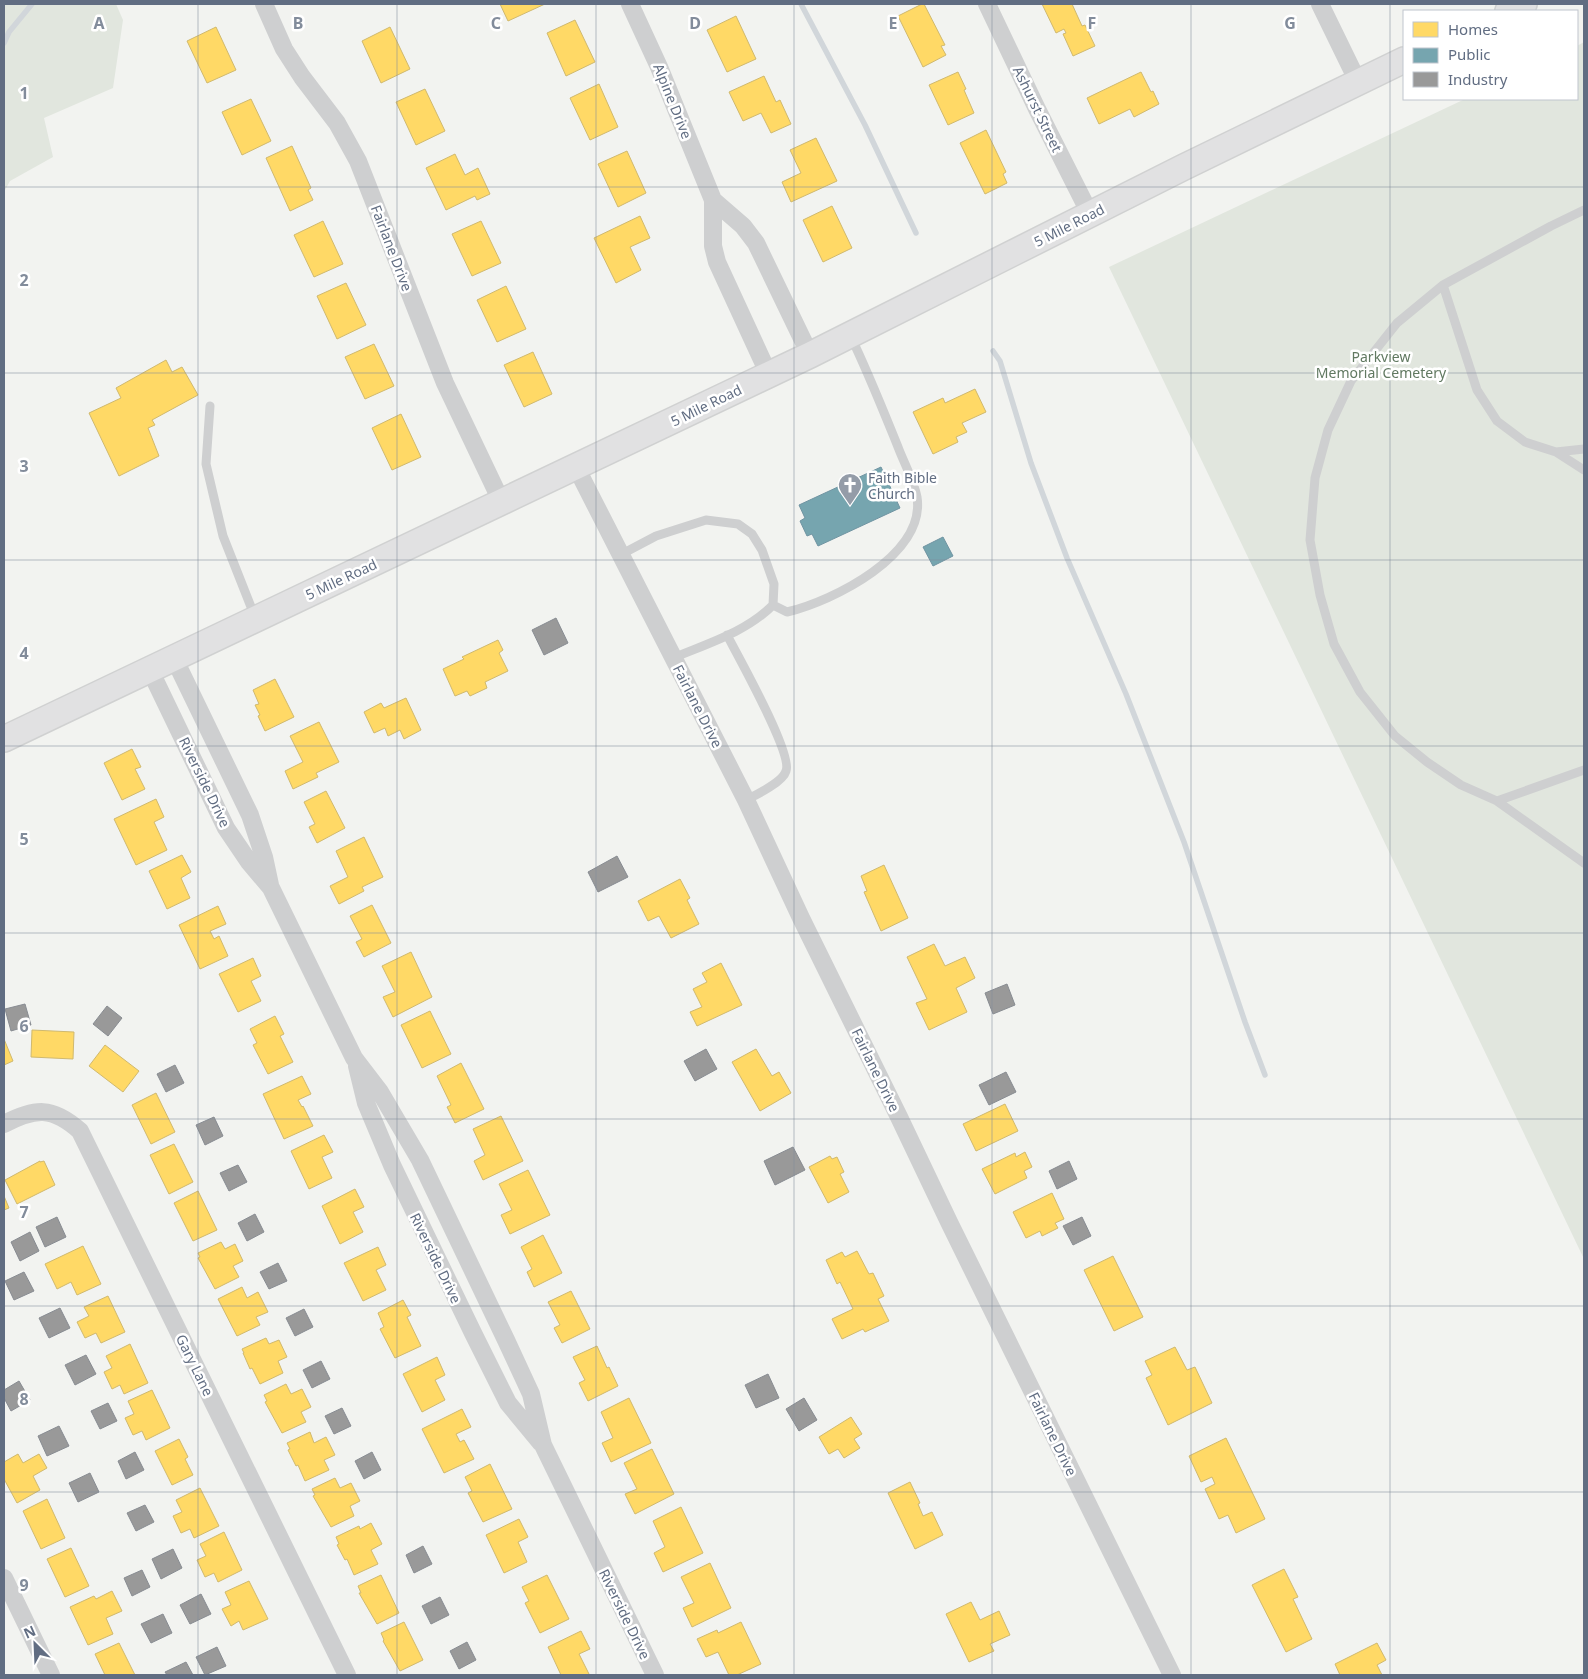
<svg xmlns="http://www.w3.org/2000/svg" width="1588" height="1679" viewBox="0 0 1588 1679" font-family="'Noto Sans',sans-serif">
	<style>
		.green { fill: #e1e6de }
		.homes { fill: #ffd966; stroke: #d0b96e }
		.public { fill: #76a5af; stroke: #7094a2 }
		.industry { fill: #999; stroke: #888c92 }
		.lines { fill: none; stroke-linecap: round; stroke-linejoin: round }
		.stream { stroke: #d1d6da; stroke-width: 5.5 }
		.secondary-casing { stroke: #d0d1d1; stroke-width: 28 }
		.service { stroke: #cecfd0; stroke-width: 9 }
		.minor { stroke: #cecfd0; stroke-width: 18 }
		.secondary { stroke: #e1e1e2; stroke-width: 25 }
		.grid { fill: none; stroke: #828c9b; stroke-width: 1; stroke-opacity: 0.55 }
		.labels { text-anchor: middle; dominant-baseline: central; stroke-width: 5; stroke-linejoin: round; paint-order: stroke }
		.street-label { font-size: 14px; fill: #616d82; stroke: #fff }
		.park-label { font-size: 14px; fill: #617961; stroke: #fff }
		.poi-label { font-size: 14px; fill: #616d82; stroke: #fff; text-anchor: start }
		.grid-label { font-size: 16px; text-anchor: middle; font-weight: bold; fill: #828c9b; stroke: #fff; stroke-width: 5; stroke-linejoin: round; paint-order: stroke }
	</style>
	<rect width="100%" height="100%" fill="#f2f3f0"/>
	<path class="green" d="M 4,4 L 116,4 L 123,20 L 113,88 L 44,118 L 53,157 L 10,181 L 4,192 Z
		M 1584,42 L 1584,1259 L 1109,267 L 1465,99 L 1577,99 L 1577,46 Z"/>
	<path class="homes" d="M 500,4 L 545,4 L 508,21 Z
		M 922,4 L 924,4 L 945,45 L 941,46 L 946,55 L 923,67 L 898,16 Z
		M 1042,4 L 1072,4 L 1082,26 L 1085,25 L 1095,46 L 1073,56 L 1063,34 L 1066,33 L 1064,29 L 1056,33 Z
		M 736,16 L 756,59 L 727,72 L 707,30 Z
		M 575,20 L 595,62 L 566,76 L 547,33 Z
		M 216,27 L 236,70 L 207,83 L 187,41 Z
		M 390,27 L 410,69 L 381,83 L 362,41 Z
		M 958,72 L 966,89 L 964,90 L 974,113 L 948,125 L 929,85 Z
		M 1141,72 L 1151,92 L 1153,91 L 1159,104 L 1134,117 L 1130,109 L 1099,124 L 1087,98 Z
		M 764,76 L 776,102 L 780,100 L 791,124 L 771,133 L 761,113 L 743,121 L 729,92 Z
		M 599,84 L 618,127 L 590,140 L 570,98 Z
		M 425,89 L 445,131 L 416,145 L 396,102 Z
		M 251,99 L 271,141 L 242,155 L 222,112 Z
		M 986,130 L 1006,172 L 1003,174 L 1007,183 L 985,194 L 960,143 Z
		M 816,138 L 837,181 L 791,202 L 782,182 L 801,173 L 790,150 Z
		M 292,146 L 311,188 L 308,190 L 313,200 L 290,211 L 266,158 Z
		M 627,151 L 646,193 L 618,207 L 598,164 Z
		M 455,154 L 465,175 L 478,168 L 490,194 L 477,200 L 475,196 L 446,210 L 426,168 Z
		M 832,206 L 852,248 L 823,262 L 803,220 Z
		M 640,216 L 650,238 L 630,247 L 641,270 L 616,283 L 594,238 Z
		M 323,221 L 343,264 L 314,277 L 294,235 Z
		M 481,221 L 501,263 L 472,276 L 452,234 Z
		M 346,283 L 366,325 L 337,339 L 317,296 Z
		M 506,286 L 526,329 L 497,342 L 477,300 Z
		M 374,344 L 394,386 L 365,399 L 345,357 Z
		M 533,352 L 552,394 L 524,407 L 504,365 Z
		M 166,360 L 172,372 L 182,367 L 198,395 L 152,420 L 155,425 L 148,428 L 159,456 L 119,476 L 89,413 L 121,398 L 116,388 Z
		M 975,389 L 986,412 L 962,423 L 967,432 L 956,437 L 958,442 L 933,454 L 913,412 L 943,398 L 945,403 Z
		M 401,414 L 421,457 L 392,470 L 372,428 Z
		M 498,640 L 503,650 L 499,653 L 508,671 L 485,682 L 487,688 L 470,696 L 467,691 L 455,696 L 443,669 L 464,659 L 462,657 Z
		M 275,679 L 294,717 L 265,731 L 258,716 L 260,715 L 255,705 L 259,704 L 253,690 Z
		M 406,698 L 421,730 L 404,739 L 400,730 L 388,736 L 385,728 L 374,733 L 364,712 L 381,703 L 384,708 Z
		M 319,722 L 339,762 L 316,773 L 318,777 L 293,789 L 285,771 L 303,762 L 290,736 Z
		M 132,749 L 141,767 L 135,769 L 145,789 L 122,800 L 104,763 Z
		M 326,791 L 345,828 L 317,843 L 309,827 L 315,824 L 304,802 Z
		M 156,799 L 164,817 L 154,822 L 167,850 L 136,865 L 114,819 Z
		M 364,837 L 383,877 L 362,887 L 364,891 L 339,904 L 330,886 L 348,877 L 336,851 Z
		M 182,855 L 191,872 L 181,878 L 190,898 L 167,909 L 149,871 Z
		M 884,865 L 908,918 L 881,931 L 864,892 L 867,891 L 861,876 Z
		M 680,879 L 690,898 L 687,900 L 699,924 L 671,938 L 659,916 L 648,921 L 638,901 Z
		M 372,905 L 391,943 L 364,957 L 356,942 L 362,939 L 350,916 Z
		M 218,906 L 226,924 L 210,931 L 214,939 L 219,936 L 228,956 L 200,969 L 179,925 Z
		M 934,944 L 945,966 L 965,957 L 975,978 L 956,988 L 967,1012 L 929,1030 L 916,1003 L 927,999 L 907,957 Z
		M 411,952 L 432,997 L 393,1017 L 383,997 L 395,992 L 382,966 Z
		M 253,958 L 261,976 L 251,981 L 261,1001 L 238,1012 L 219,974 Z
		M 721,963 L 742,1005 L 697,1026 L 690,1012 L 702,1007 L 693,989 L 707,982 L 702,973 Z
		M 430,1011 L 451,1054 L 422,1068 L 401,1025 Z
		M 275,1016 L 284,1034 L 280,1036 L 293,1062 L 268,1074 L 253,1045 L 257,1043 L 250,1029 Z
		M 32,1030 L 74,1032 L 73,1059 L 31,1057 Z
		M 4,1039 L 13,1061 L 4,1065 Z
		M 105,1045 L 139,1071 L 123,1092 L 89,1066 Z
		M 756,1049 L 772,1076 L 779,1072 L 791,1093 L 760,1111 L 732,1062 Z
		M 461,1063 L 484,1109 L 455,1123 L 447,1107 L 451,1105 L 437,1076 Z
		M 302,1076 L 311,1094 L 298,1100 L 302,1107 L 303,1106 L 313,1126 L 284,1139 L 263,1094 Z
		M 156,1093 L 175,1132 L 151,1144 L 132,1105 Z
		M 1005,1104 L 1018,1131 L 976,1151 L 963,1124 Z
		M 501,1116 L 523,1161 L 483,1180 L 474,1161 L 485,1155 L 473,1129 Z
		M 324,1135 L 333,1152 L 322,1157 L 332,1178 L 309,1189 L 291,1151 Z
		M 174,1144 L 193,1182 L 169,1194 L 150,1155 Z
		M 1025,1152 L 1032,1167 L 1024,1171 L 1027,1178 L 995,1194 L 982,1169 L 1015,1153 L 1016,1157 Z
		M 830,1156 L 832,1159 L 837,1157 L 844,1172 L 840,1174 L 849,1192 L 828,1203 L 809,1167 Z
		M 40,1161 L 40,1162 L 44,1161 L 55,1185 L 17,1204 L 5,1180 Z
		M 528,1170 L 550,1215 L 510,1234 L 501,1215 L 512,1210 L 499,1184 Z
		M 355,1189 L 364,1207 L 353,1212 L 363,1232 L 340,1244 L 322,1206 Z
		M 198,1191 L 217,1230 L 193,1241 L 174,1203 Z
		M 1052,1193 L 1064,1219 L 1055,1223 L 1058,1228 L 1042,1236 L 1040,1231 L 1026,1238 L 1013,1212 Z
		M 4,1196 L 9,1208 L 4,1210 Z
		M 543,1235 L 562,1273 L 534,1287 L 527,1272 L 532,1269 L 521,1247 Z
		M 221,1242 L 225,1249 L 235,1244 L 243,1261 L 233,1266 L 239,1277 L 215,1289 L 198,1258 L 200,1257 L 198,1253 Z
		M 83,1246 L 101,1284 L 77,1295 L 71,1282 L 57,1289 L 45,1264 Z
		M 378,1247 L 386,1265 L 376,1270 L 386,1290 L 363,1301 L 344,1263 Z
		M 857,1251 L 869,1274 L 873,1273 L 884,1296 L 878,1299 L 889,1321 L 865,1332 L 863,1329 L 842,1339 L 832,1319 L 853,1309 L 840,1282 L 837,1284 L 826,1260 L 842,1252 L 845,1257 Z
		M 1113,1256 L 1143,1317 L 1114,1331 L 1084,1270 Z
		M 242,1287 L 247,1298 L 258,1292 L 268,1312 L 256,1317 L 260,1325 L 237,1336 L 218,1299 Z
		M 571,1291 L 590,1329 L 562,1343 L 554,1328 L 560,1325 L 548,1302 Z
		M 108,1296 L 125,1332 L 101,1343 L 96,1333 L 85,1338 L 77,1322 L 89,1316 L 84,1307 Z
		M 403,1300 L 411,1315 L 407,1317 L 421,1346 L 395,1358 L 380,1329 L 384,1327 L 378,1313 Z
		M 266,1338 L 269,1344 L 279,1340 L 287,1357 L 278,1361 L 283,1373 L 260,1384 L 252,1368 L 250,1369 L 243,1353 L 244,1353 L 242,1349 Z
		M 130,1344 L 148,1383 L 124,1394 L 120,1385 L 112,1389 L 104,1372 L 112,1368 L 106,1356 Z
		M 597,1346 L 607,1368 L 609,1367 L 618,1386 L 588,1401 L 579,1383 L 585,1380 L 573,1357 Z
		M 1175,1347 L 1187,1370 L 1195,1367 L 1212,1403 L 1168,1425 L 1146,1378 L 1152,1375 L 1145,1361 Z
		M 437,1357 L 445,1375 L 435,1380 L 445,1400 L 422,1412 L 403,1374 Z
		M 286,1384 L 291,1394 L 302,1389 L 311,1407 L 301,1412 L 306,1422 L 282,1433 L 265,1402 L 267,1401 L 264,1395 Z
		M 152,1390 L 170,1428 L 146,1440 L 142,1431 L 133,1435 L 125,1418 L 134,1414 L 128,1401 Z
		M 629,1398 L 651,1443 L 611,1462 L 602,1443 L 613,1438 L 601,1412 Z
		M 462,1409 L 471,1427 L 456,1434 L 460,1442 L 464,1440 L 474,1459 L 444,1473 L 422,1429 Z
		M 851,1417 L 862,1434 L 854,1439 L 860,1448 L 844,1458 L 838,1449 L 829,1454 L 819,1437 Z
		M 310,1432 L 314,1443 L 326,1437 L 335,1455 L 324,1460 L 329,1470 L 305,1481 L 298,1465 L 296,1466 L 288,1450 L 290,1449 L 287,1443 Z
		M 1226,1438 L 1265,1519 L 1236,1533 L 1228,1515 L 1219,1519 L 1205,1489 L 1215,1484 L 1212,1477 L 1201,1482 L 1189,1456 Z
		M 179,1439 L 188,1457 L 185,1459 L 193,1475 L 172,1485 L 155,1451 Z
		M 652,1449 L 674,1494 L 635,1514 L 625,1494 L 637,1489 L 624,1463 Z
		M 18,1454 L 23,1463 L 39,1454 L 47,1468 L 33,1476 L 40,1490 L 17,1503 L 4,1479 L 4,1462 Z
		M 490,1464 L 512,1509 L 483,1522 L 468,1493 L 472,1491 L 465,1477 Z
		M 335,1478 L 340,1488 L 351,1483 L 360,1501 L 350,1506 L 354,1516 L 331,1527 L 313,1496 L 315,1495 L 312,1489 Z
		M 910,1482 L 920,1503 L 918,1504 L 923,1516 L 932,1512 L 943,1535 L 915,1549 L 888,1493 Z
		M 200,1488 L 219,1526 L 194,1538 L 190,1529 L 181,1533 L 173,1516 L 182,1512 L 176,1500 Z
		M 47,1499 L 65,1538 L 41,1549 L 23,1511 Z
		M 681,1507 L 703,1553 L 663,1572 L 654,1553 L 665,1547 L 653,1521 Z
		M 519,1519 L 528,1537 L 518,1542 L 527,1562 L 504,1573 L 486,1535 Z
		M 371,1523 L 382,1544 L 371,1550 L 378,1564 L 354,1575 L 347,1559 L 345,1560 L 337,1545 L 339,1544 L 336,1537 L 359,1526 L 360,1529 Z
		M 224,1532 L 242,1570 L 218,1582 L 214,1573 L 205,1577 L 197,1560 L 206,1556 L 200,1544 Z
		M 71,1548 L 89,1586 L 65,1597 L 47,1559 Z
		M 710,1563 L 731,1608 L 692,1627 L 683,1608 L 694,1603 L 681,1577 Z
		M 1284,1569 L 1298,1597 L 1293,1599 L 1312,1639 L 1286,1652 L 1252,1585 Z
		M 381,1575 L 399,1613 L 377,1624 L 359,1593 L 361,1593 L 358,1586 Z
		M 547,1575 L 569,1619 L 540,1633 L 525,1603 L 529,1601 L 522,1587 Z
		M 249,1581 L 268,1619 L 243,1630 L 239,1621 L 231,1626 L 222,1609 L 231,1605 L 225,1592 Z
		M 112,1591 L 122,1611 L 106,1618 L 113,1634 L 88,1645 L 70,1607 L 94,1596 L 96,1599 Z
		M 971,1602 L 980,1620 L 999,1611 L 1010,1635 L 990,1644 L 994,1651 L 969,1662 L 946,1614 Z
		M 404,1622 L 423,1660 L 400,1671 L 383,1641 L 384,1640 L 381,1633 Z
		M 741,1622 L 761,1664 L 737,1675 L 729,1675 L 718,1652 L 706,1657 L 697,1639 L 717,1630 L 718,1633 Z
		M 581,1631 L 590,1649 L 579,1654 L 589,1674 L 586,1675 L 561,1675 L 548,1647 Z
		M 119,1643 L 135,1675 L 105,1675 L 95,1654 Z
		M 1377,1643 L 1386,1660 L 1377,1665 L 1382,1675 L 1340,1675 L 1335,1664 Z"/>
	<path class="public" d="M 881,467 L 900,508 L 818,546 L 812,534 L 807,536 L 800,521 L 805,518 L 799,505 Z
		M 943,537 L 953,556 L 933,566 L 923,547 Z"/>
	<path class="industry" d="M 556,618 L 568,643 L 544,655 L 532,630 Z
		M 617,856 L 628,877 L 598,892 L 588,872 Z
		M 1007,984 L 1015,1005 L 993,1014 L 985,993 Z
		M 25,1004 L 31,1025 L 11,1031 L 5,1009 Z
		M 107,1006 L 122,1018 L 108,1036 L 93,1024 Z
		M 706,1049 L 717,1069 L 695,1081 L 684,1061 Z
		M 175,1065 L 184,1083 L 166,1092 L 157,1074 Z
		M 1006,1072 L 1016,1092 L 989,1105 L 979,1085 Z
		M 214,1117 L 223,1136 L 205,1145 L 196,1125 Z
		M 793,1147 L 805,1170 L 775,1185 L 764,1161 Z
		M 1069,1161 L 1077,1179 L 1057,1189 L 1049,1171 Z
		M 238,1165 L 247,1182 L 229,1191 L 220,1173 Z
		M 255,1214 L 264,1232 L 247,1241 L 238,1223 Z
		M 57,1217 L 66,1237 L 45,1247 L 36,1227 Z
		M 1082,1217 L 1091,1236 L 1073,1245 L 1063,1226 Z
		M 30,1232 L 39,1251 L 20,1261 L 11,1242 Z
		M 278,1263 L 287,1281 L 269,1289 L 260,1272 Z
		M 24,1272 L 34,1291 L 14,1300 L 5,1281 Z
		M 60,1308 L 70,1328 L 49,1338 L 39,1318 Z
		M 304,1309 L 313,1327 L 295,1336 L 286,1318 Z
		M 86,1355 L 96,1374 L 75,1385 L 65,1365 Z
		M 321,1361 L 330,1379 L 312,1388 L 303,1370 Z
		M 768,1374 L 779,1398 L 756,1408 L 745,1385 Z
		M 19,1381 L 30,1400 L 11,1411 L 4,1398 L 4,1390 Z
		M 804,1398 L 817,1420 L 799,1431 L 786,1409 Z
		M 108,1403 L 117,1421 L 100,1429 L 91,1411 Z
		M 342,1408 L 351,1426 L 334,1434 L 325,1416 Z
		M 59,1426 L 69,1446 L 47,1456 L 38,1436 Z
		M 135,1452 L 144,1470 L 126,1479 L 118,1461 Z
		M 372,1452 L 381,1470 L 364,1479 L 355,1461 Z
		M 90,1473 L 99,1492 L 78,1502 L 69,1483 Z
		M 145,1505 L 154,1522 L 136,1531 L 127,1513 Z
		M 423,1546 L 432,1564 L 414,1573 L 406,1555 Z
		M 173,1549 L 182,1568 L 161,1579 L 152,1559 Z
		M 142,1570 L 150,1587 L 132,1596 L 124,1578 Z
		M 201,1594 L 211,1614 L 190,1624 L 180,1605 Z
		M 440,1597 L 449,1615 L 431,1624 L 422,1606 Z
		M 163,1614 L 172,1633 L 151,1643 L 141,1624 Z
		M 467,1642 L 476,1660 L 459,1669 L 450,1651 Z
		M 217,1647 L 226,1666 L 205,1675 L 196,1657 Z
		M 186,1662 L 193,1675 L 167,1675 L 165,1672 Z"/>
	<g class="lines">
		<path class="stream" d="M 801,4 L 865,125 L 916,233
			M 4,43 L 9,32 L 32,4
			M 993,351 L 1000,361 L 1031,463 L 1067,558 L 1126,694 L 1184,842 L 1245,1022 L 1265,1075"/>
		<g class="secondary-casing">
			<path id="secondary" d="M 1508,11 L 1524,4
				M 4,739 L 810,355 L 1184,167 L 1404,60"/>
		</g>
		<path class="service" d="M 1584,210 L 1551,226 L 1443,285 L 1397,323 L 1351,381 L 1328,430 L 1315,478 L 1310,540 L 1320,595 L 1334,644 L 1360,692 L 1395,736 L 1427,762 L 1461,785 L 1497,801 L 1584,863
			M 1443,285 L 1477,390 L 1497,421 L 1525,442 L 1556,452 L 1584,449
			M 210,406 L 206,464 L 223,536 L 255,617
			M 1556,452 L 1584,470
			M 620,555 L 656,536 L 706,520 L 738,524 L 752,534 L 762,550 L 774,584 L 773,605 C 746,632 709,643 673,658
			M 773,605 L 787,612 C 833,601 926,555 917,497 C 914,481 904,463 898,447 C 883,410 868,372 850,335
			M 727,635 C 738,656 793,754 786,771 C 783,782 756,795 746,800
			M 1497,801 L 1584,770"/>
		<path class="minor" d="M 264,4 L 284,49 L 302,77 L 337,123 L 358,161 L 445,383 L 502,503
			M 630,4 L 659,67 L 713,200
			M 987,4 L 1037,109 L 1090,214
			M 1320,4 L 1358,82
			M 769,375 L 717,262 L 713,246 L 713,200 L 743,226 L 756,243 L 810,355
			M 576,467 L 746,800 L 801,918 L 899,1117 L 949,1222 L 1172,1675
			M 174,658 L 250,815 L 264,857 L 270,885
			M 150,670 L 226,828 L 249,862 L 271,888 L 354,1058 L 380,1092 L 420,1160 L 506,1340 L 531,1394 L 543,1445 L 655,1675
			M 357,1066 L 366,1103 L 392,1165 L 473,1333 L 508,1403 L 541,1443
			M 4,1124 C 35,1108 52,1106 80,1131 L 347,1675
			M 4,1578 L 51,1675"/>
		<use href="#secondary" class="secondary"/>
	</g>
	<path class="grid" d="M 198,4 L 198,1675M 397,4 L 397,1675M 596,4 L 596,1675M 794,4 L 794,1675M 992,4 L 992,1675M 1191,4 L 1191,1675M 1390,4 L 1390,1675M 4,187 L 1584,187M 4,373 L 1584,373M 4,560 L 1584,560M 4,746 L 1584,746M 4,933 L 1584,933M 4,1119 L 1584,1119M 4,1306 L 1584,1306M 4,1492 L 1584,1492"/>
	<defs>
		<g id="church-pin" transform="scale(1.25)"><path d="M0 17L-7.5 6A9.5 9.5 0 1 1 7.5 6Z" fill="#949ca8" stroke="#fff"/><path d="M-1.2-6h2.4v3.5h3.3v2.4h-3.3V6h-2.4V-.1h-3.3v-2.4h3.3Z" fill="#fff"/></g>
	</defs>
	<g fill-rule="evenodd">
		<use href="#church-pin" x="850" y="485"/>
	</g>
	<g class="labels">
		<g class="street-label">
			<text transform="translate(673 101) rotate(68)">Alpine Drive</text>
			<text transform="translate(1038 109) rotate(64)">Ashurst Street</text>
			<text transform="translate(1069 225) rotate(-27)">5 Mile Road</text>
			<text transform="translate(392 248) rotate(69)">Fairlane Drive</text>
			<text transform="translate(706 405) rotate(-26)">5 Mile Road</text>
			<text transform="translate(341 579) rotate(-25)">5 Mile Road</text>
			<text transform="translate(698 706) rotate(63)">Fairlane Drive</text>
			<text transform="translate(205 782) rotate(64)">Riverside Drive</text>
			<text transform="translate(876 1070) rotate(64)">Fairlane Drive</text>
			<text transform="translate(436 1258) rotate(64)">Riverside Drive</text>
			<text transform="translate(195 1365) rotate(64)">Gary Lane</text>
			<text transform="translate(1053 1434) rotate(64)">Fairlane Drive</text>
			<text transform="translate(625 1614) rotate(64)">Riverside Drive</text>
		</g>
		<g class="park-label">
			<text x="1381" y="356">Parkview<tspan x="1381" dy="16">Memorial Cemetery</tspan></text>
		</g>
		<g class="poi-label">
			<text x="868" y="477">Faith Bible<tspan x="868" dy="16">Church</tspan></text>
		</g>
	</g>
	<g class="grid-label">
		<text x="99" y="29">A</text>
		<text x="298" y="29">B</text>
		<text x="496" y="29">C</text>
		<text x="695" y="29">D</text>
		<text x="893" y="29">E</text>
		<text x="1092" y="29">F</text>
		<text x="1290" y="29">G</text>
		<text x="24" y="99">1</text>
		<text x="24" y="286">2</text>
		<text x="24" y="472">3</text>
		<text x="24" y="659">4</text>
		<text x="24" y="845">5</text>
		<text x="24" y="1032">6</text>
		<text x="24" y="1218">7</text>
		<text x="24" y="1405">8</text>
		<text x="24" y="1591">9</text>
	</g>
	<rect width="1588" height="1679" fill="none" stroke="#616d82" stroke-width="10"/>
	<rect x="1403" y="10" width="175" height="90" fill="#ffffff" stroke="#c0c5cd"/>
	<rect x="1413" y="22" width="25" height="15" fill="#ffd966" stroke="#c0c5cd"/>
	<text x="1448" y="35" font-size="15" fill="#616d82">Homes</text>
	<rect x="1413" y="48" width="25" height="15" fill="#76a5af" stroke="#c0c5cd"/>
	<text x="1448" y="60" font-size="15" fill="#616d82">Public</text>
	<rect x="1413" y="72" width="25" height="15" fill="#999999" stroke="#c0c5cd"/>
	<text x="1448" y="85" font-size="15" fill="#616d82">Industry</text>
	<g transform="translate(35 1644) rotate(336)" stroke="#ffffff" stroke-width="4" paint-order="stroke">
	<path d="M0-4L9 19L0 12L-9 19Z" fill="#616d82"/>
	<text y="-8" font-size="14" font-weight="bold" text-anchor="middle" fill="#616d82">N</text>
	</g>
</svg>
